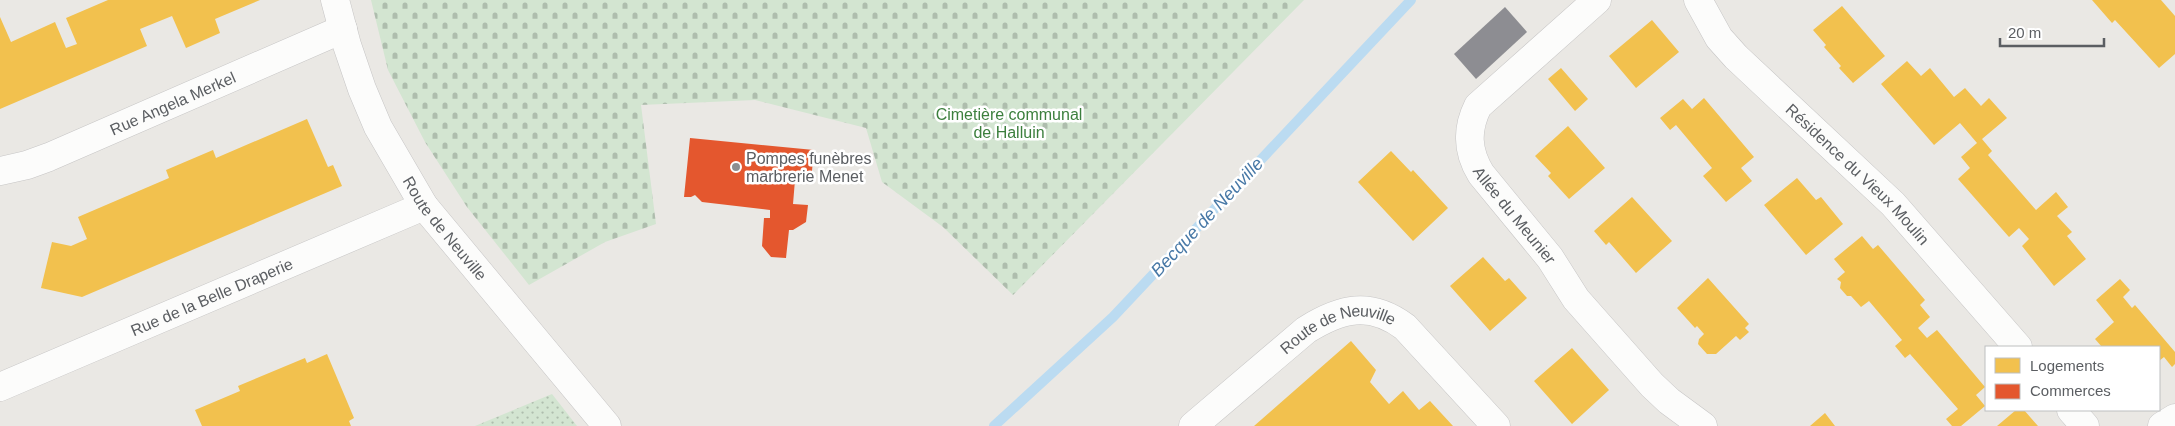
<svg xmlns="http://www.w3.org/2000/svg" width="2175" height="426" viewBox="0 0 2175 426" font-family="Arial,sans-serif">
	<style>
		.cemetery { fill: url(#cemetery-stones) }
		.park { fill: url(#park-dots) }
		.homes { fill: #f2c14e }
		.shops { fill: #e4572e }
		.industry { fill: #8d8d92 }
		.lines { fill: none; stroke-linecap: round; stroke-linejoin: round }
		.stream { stroke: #bbdbf1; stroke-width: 10 }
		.minor-casing { stroke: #c6c5c5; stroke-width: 29 }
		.minor { stroke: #fcfcfb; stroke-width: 28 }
		.poi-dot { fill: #8d8e90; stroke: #fff; stroke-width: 2 }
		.labels { text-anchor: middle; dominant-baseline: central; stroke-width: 5; stroke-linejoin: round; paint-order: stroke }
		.street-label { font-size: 16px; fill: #5b5e62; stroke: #fff }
		.park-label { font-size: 16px; fill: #3c7f3d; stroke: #fff }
		.poi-label { font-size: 16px; fill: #5b5e62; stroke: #fff; text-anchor: start }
		.water-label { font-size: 18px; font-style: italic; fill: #4778a6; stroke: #fff }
	</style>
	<defs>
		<pattern id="cemetery-stones" width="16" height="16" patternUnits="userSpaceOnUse" patternTransform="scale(1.25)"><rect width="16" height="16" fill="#d3e5d1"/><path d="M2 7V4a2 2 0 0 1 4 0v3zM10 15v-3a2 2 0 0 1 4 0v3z" fill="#aebdad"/></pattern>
		<pattern id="park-dots" width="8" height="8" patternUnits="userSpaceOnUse" patternTransform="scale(1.25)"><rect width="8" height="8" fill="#d3e5d1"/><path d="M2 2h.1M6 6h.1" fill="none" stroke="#aebdad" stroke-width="1.8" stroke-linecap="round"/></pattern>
	</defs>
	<rect width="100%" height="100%" fill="#eae8e4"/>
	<path class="cemetery" d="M 371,0 L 1304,0 L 1013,295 L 943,227 L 882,182 L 866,128 L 755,100 L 641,105 L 656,224 L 605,242 L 529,285 L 467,207 L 425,142 L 388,70 Z"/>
	<path class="park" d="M 552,394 L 577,426 L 475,426 Z"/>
	<path class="homes" d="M 108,0 L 260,0 L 215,19 L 220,33 L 186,48 L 172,16 L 140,29 L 147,46 L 0,109 L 0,17 L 11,42 L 55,22 L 66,48 L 77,44 L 66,18 Z
		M 2092,0 L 2161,0 L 2175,16 L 2175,54 L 2159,68 L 2115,20 L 2112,23 Z
		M 1842,6 L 1885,56 L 1853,83 L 1839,68 L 1841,66 L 1824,47 L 1826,45 L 1813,30 Z
		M 1652,20 L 1679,52 L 1636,88 L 1609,56 Z
		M 1907,61 L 1921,76 L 1930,68 L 1954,97 L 1965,88 L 1981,106 L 1989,98 L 2007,118 L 1982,139 L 1992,151 L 1988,155 L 2036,210 L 2056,192 L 2068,207 L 2057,216 L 2072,232 L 2067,236 L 2086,259 L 2054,286 L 2022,246 L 2029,239 L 2019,228 L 2009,237 L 1958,179 L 1970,168 L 1961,157 L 1977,143 L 1960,123 L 1934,145 L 1881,84 Z
		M 1561,68 L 1588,99 L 1575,111 L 1548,79 Z
		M 1704,98 L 1754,157 L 1741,168 L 1752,181 L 1726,202 L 1703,176 L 1712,168 L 1676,125 L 1670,130 L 1660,118 L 1683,99 L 1692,109 Z
		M 307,119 L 328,167 L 333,165 L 342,186 L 82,297 L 41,288 L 52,242 L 71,246 L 87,239 L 78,217 L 169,178 L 166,170 L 213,150 L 216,158 Z
		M 1568,126 L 1605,168 L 1569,199 L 1548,176 L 1551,173 L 1535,156 Z
		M 1391,151 L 1411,172 L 1413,170 L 1448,208 L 1413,241 L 1358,182 Z
		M 1797,178 L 1816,200 L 1821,197 L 1843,224 L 1806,255 L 1764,205 Z
		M 1632,197 L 1672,241 L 1636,273 L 1609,242 L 1606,245 L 1594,231 Z
		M 1862,236 L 1873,249 L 1878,245 L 1925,300 L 1920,305 L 1930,317 L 1918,328 L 1927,338 L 1937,330 L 1985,387 L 1976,395 L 1985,406 L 1961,426 L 1952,426 L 1946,419 L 1958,409 L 1910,354 L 1905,358 L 1895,346 L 1902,340 L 1869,301 L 1861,307 L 1851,296 L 1847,296 L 1840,288 L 1841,282 L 1837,279 L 1845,272 L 1834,259 Z
		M 1483,257 L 1505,281 L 1509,278 L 1527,298 L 1490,331 L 1450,286 Z
		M 1708,278 L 1749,324 L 1745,328 L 1749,332 L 1740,340 L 1736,336 L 1716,354 L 1707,354 L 1698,344 L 1699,339 L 1704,334 L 1697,326 L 1695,328 L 1677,308 Z
		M 2120,279 L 2130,290 L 2123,297 L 2132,308 L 2135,305 L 2175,352 L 2175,364 L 2172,367 L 2164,357 L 2159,361 L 2159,347 L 2102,347 L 2095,339 L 2114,322 L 2096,300 Z
		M 1351,341 L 1376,370 L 1370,382 L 1389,404 L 1403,391 L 1419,410 L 1430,401 L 1453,426 L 1254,426 Z
		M 1572,348 L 1609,390 L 1572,424 L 1534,381 Z
		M 327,354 L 354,418 L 349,421 L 351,426 L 202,426 L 195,410 L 240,391 L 238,386 L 305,358 L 307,363 Z
		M 2016,410 L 2024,410 L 2038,426 L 1997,426 Z
		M 1825,413 L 1835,426 L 1810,426 Z"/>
	<path class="shops" d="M 690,138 L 814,150 L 811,181 L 795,180 L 793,204 L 808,205 L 806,222 L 793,230 L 789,230 L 786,258 L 771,257 L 762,246 L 764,218 L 770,218 L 770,210 L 702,202 L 695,195 L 691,197 L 684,197 Z"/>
	<path class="industry" d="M 1505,7 L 1527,32 L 1476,79 L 1454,54 Z"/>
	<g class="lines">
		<path class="stream" d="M 994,426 L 1113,317 L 1411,0"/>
		<g class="minor-casing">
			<g id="minor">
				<path id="s1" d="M 335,0 L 347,45 L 362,89 L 378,127 L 424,206 L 607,426"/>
				<path id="s2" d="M 1597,0 L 1478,106 C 1466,130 1467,151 1481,174 L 1550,258 L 1576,299 L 1652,385 L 1669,401 L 1703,426"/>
				<path id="s3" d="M 1698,0 L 1719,38 L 1736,57 L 1893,204 L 2018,347"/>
				<path id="s4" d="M 0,171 L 27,165 L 49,157 L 343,29"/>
				<path id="s5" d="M 0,387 L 424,206"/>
				<path d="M 2071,410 L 2085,426"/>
				<path id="s6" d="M 1193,426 L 1306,330 C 1341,308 1370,301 1405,327 L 1496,426"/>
				<path d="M 2162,426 L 2175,418"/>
			</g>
		</g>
		<use href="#minor" class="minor"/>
	</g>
	<circle class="poi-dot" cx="736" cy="167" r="5"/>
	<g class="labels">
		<g class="street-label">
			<text stroke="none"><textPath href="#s4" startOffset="186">Rue Angela Merkel</textPath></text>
			<text stroke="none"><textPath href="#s3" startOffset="238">Résidence du Vieux Moulin</textPath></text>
			<text stroke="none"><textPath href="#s2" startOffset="284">Allée du Meunier</textPath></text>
			<text stroke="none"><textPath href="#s1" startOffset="256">Route de Neuville</textPath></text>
			<text stroke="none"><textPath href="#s5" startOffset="230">Rue de la Belle Draperie</textPath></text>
			<text stroke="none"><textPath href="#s6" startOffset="180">Route de Neuville</textPath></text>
		</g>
		<g class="park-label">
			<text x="1009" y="114">Cimetière communal<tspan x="1009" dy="18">de Halluin</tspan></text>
		</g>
		<g class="poi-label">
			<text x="746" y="158">Pompes funèbres<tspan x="746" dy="18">marbrerie Menet</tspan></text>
		</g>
		<g class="water-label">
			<text transform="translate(1207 217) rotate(-47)">Becque de Neuville</text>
		</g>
	</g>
	<rect x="1985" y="346" width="175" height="65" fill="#ffffff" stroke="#bdbfc0"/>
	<rect x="1995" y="358" width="25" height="15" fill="#f2c14e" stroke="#bdbfc0"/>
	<text x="2030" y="371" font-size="15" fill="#5b5e62">Logements</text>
	<rect x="1995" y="384" width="25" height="15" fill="#e4572e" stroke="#bdbfc0"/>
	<text x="2030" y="396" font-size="15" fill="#5b5e62">Commerces</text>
	<path d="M2000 38v8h104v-8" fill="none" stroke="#5b5e62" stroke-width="2.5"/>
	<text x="2008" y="38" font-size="15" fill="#5b5e62" stroke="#ffffff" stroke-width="4" paint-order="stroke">20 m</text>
</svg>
